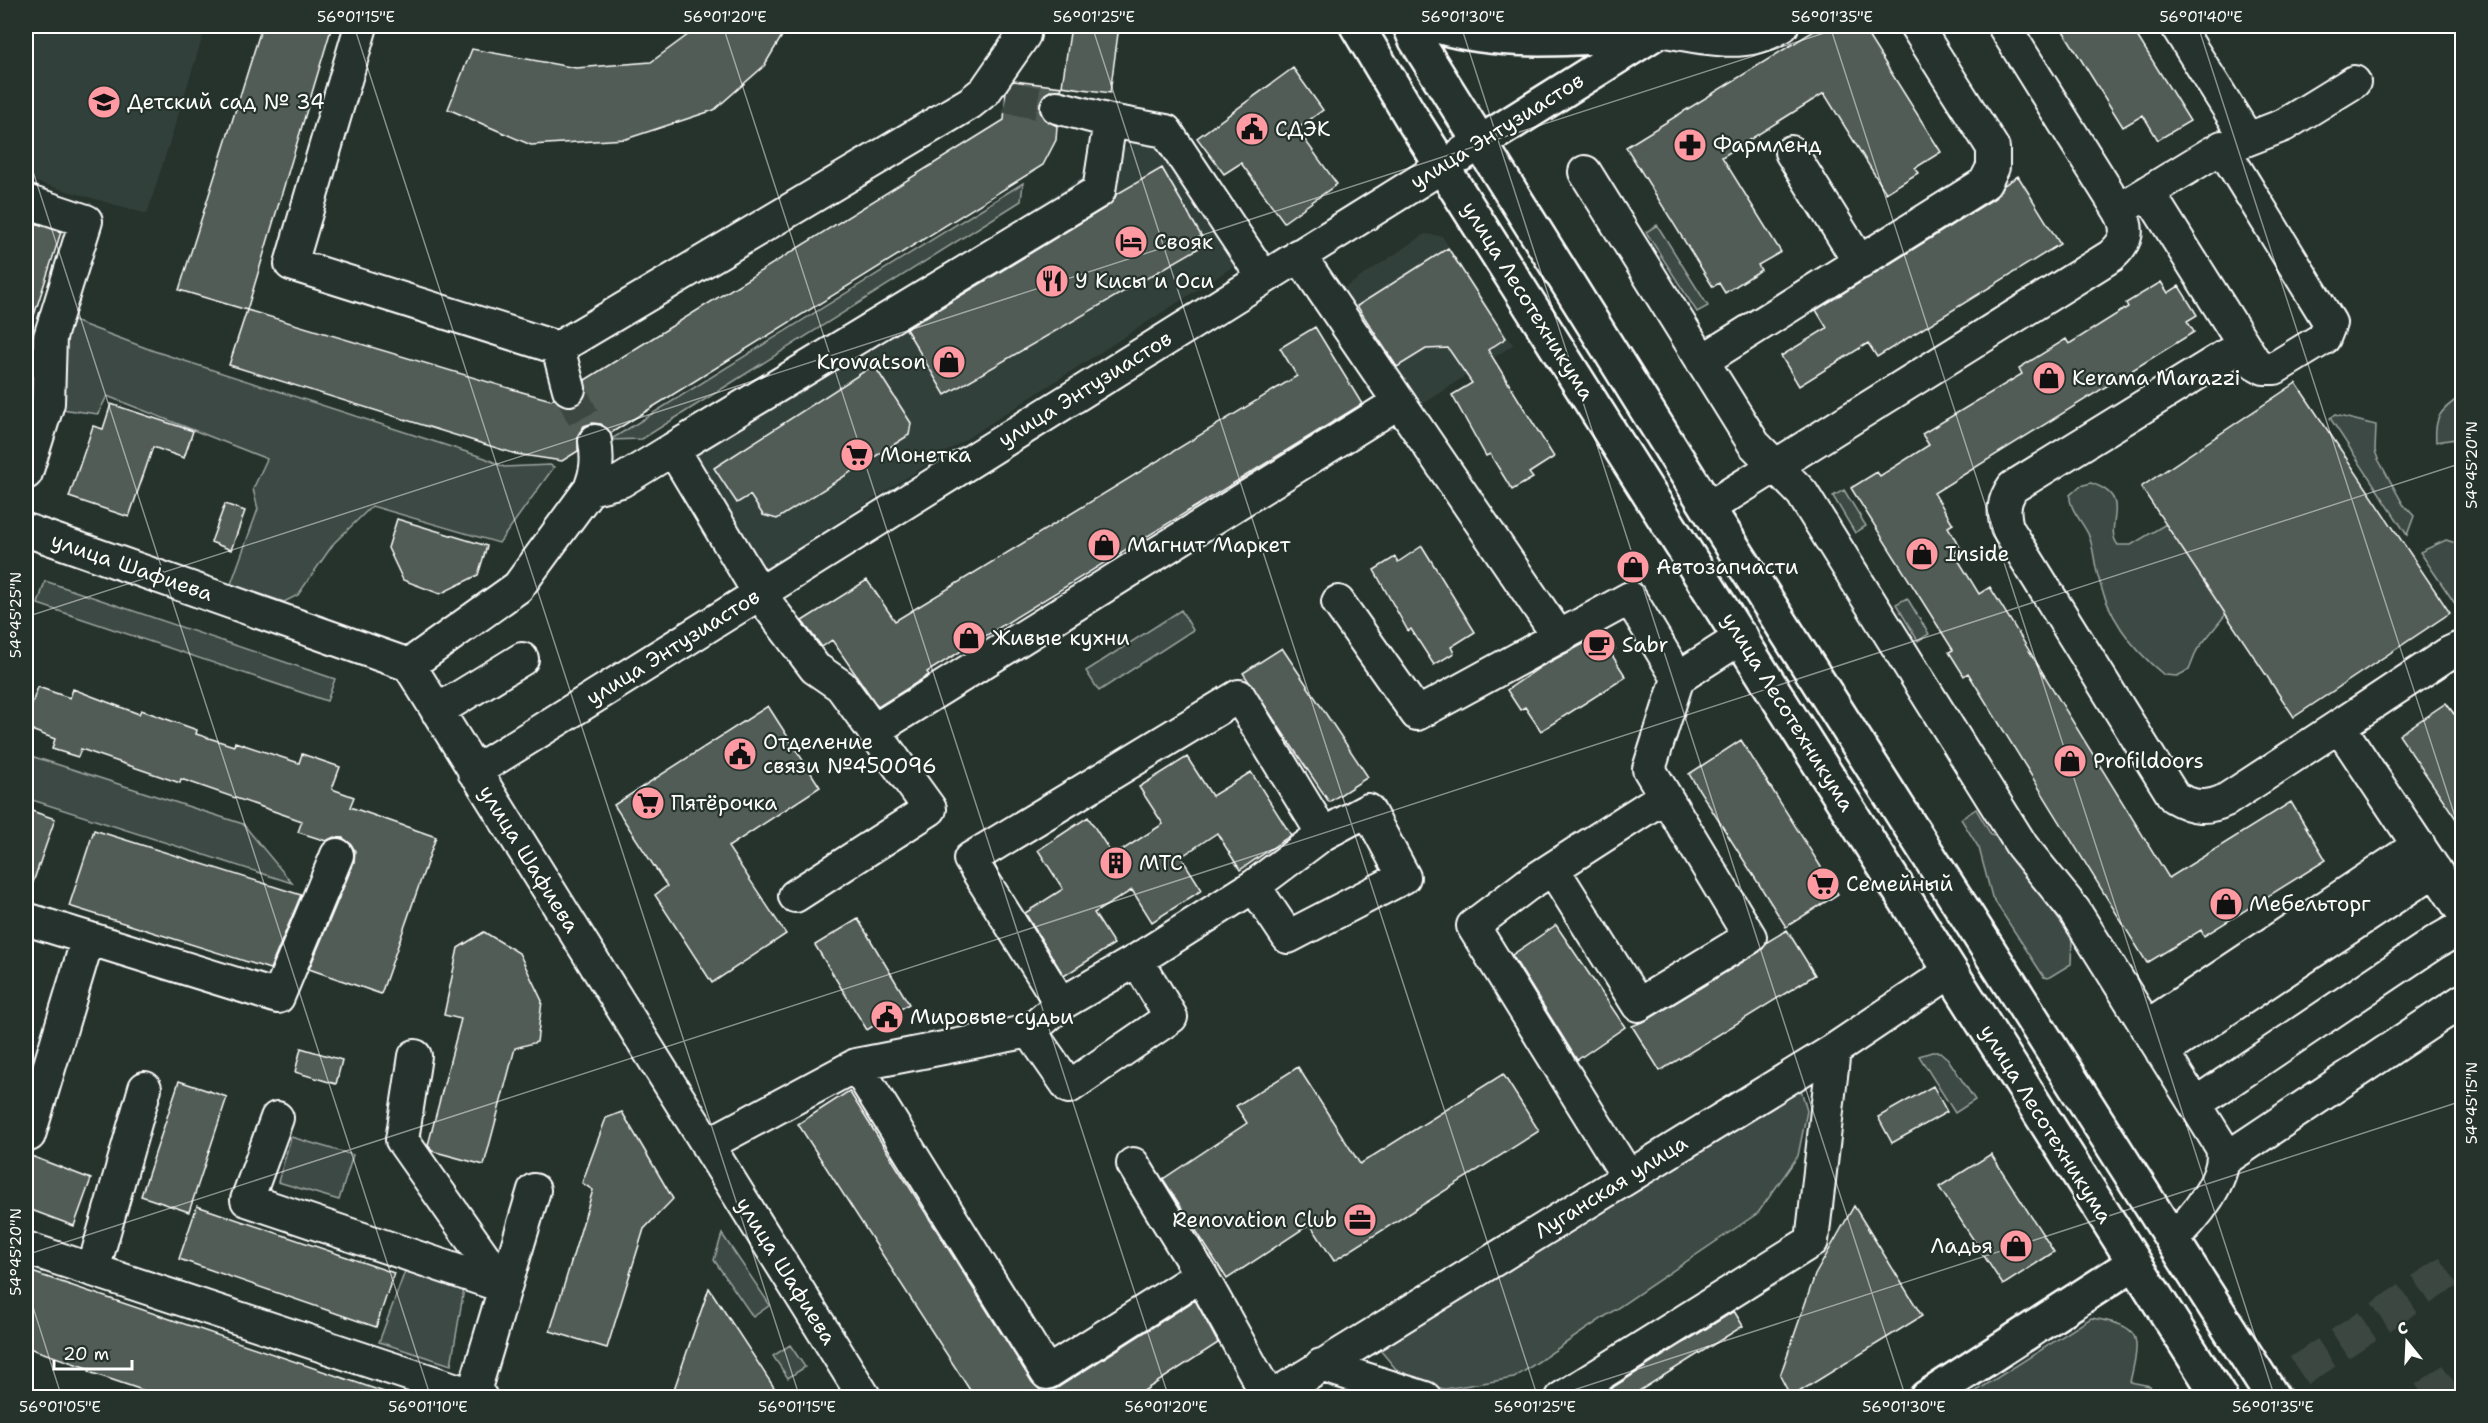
<svg xmlns="http://www.w3.org/2000/svg" width="2488" height="1423" viewBox="0 0 2488 1423" font-family="'Shantell Sans',sans-serif">
	<style>
		.built { fill: #333f3a }
		.green { fill: #3e4944; stroke: #9ea4a2; stroke-width: 1.5 }
		.building { fill: #515c57; stroke: #fff; stroke-width: 1.5 }
		.lines { fill: none; stroke-linecap: round; stroke-linejoin: round }
		.minor-tunnel { stroke: #3c4742; stroke-width: 32; stroke-dasharray: 32 16; stroke-linecap: butt }
		.major-tunnel { stroke: #3c4742; stroke-width: 33; stroke-dasharray: 33 16; stroke-linecap: butt }
		.minor-casing { stroke: #fff; stroke-width: 36 }
		.major-casing { stroke: #fff; stroke-width: 38 }
		.minor { stroke: #26332d; stroke-width: 32 }
		.major { stroke: #26332d; stroke-width: 33 }
		.ticks { fill: none; stroke: #fff; stroke-width: 1.5; stroke-opacity: 0.45 }
		.labels { text-anchor: middle; dominant-baseline: central; stroke-width: 4.5; stroke-linejoin: round; paint-order: stroke }
		.poi-label { font-size: 21px; fill: #fff; stroke: #26332d; text-anchor: start }
		.street-label { font-size: 21px; fill: #fff; stroke: #26332d }
		.neatline { fill: none; stroke: #fff; stroke-width: 2 }
		.ticks-label { font-size: 15px; text-anchor: middle; fill: #fff }
	</style>
	<rect width="100%" height="100%" fill="#26332d"/>
	<filter id="ink" filterUnits="userSpaceOnUse"><feTurbulence type="fractalNoise" baseFrequency=".0167" numOctaves="2"/><feDisplacementMap in="SourceGraphic" scale="12" xChannelSelector="R" yChannelSelector="G"/><feConvolveMatrix kernelMatrix="1 2 1 2 8 2 1 2 1" color-interpolation-filters="sRGB"/></filter>
	<g filter="url(#ink)">
		<path class="built" d="M 26,26 L 206,26 L 147,214 L 26,179 Z
			M 1146,134 L 1234,266 L 765,569 L 681,443 Z
			M 1425,234 L 1442,236 L 1513,345 L 1416,408 L 1340,291 Z"/>
		<path class="green" d="M 1023,183 L 1021,201 L 642,439 L 610,440 Z
			M 1657,225 L 1708,306 L 1697,312 L 1646,232 Z
			M 63,317 L 154,351 L 485,458 L 504,467 L 550,465 L 554,467 L 499,543 L 372,506 L 334,543 L 298,595 L 284,602 L 231,584 L 258,509 L 253,489 L 267,459 L 107,396 L 98,414 L 53,408 Z
			M 2460,397 L 2462,401 L 2462,438 L 2436,442 C 2434,418 2440,410 2460,397 Z
			M 2335,415 L 2376,425 L 2375,451 L 2378,459 L 2403,504 L 2414,516 L 2407,535 L 2330,418 Z
			M 2091,483 C 2136,498 2102,525 2118,545 L 2131,545 L 2166,524 L 2226,614 L 2197,650 L 2189,670 L 2177,676 L 2164,675 C 2132,649 2108,617 2098,576 C 2094,563 2094,549 2089,536 C 2084,523 2068,508 2070,495 L 2080,486 Z
			M 1844,490 L 1866,526 L 1855,533 L 1833,496 Z
			M 2446,540 L 2462,545 L 2462,614 L 2420,552 Z
			M 45,581 L 335,679 L 327,701 L 38,604 Z
			M 1907,598 L 1929,634 L 1918,641 L 1896,604 Z
			M 1181,610 L 1193,630 L 1099,691 L 1086,671 Z
			M 31,756 L 243,824 L 292,883 L 26,798 L 26,776 Z
			M 1976,809 L 1991,835 L 2000,838 L 2072,938 L 2071,964 L 2048,978 L 2044,977 L 1992,897 L 1979,848 L 1961,819 Z
			M 1932,1052 L 1940,1052 L 1948,1059 L 1975,1100 L 1955,1113 L 1919,1056 Z
			M 1800,1086 L 1807,1111 L 1798,1156 L 1758,1213 L 1514,1378 L 1445,1389 L 1406,1381 L 1380,1350 Z
			M 291,1137 L 353,1155 L 339,1200 L 278,1182 Z
			M 722,1234 L 770,1305 L 753,1317 L 714,1260 Z
			M 408,1263 L 465,1283 L 451,1365 L 379,1342 Z
			M 2091,1318 C 2142,1326 2141,1335 2130,1382 L 2150,1386 L 2155,1397 L 1967,1397 Z
			M 790,1345 L 805,1367 L 788,1378 L 773,1356 Z"/>
		<path class="building" d="M 262,26 L 332,26 L 247,310 L 179,290 Z
			M 700,26 L 788,26 L 764,66 L 714,110 L 626,139 L 531,145 L 448,109 L 472,49 L 576,68 L 651,62 Z
			M 1071,26 L 1119,26 L 1110,93 L 1062,86 Z
			M 1822,26 L 1862,26 L 1941,152 L 1915,168 L 1918,173 L 1886,193 L 1824,93 L 1722,157 L 1781,252 L 1758,265 L 1761,270 L 1725,293 L 1719,283 L 1713,287 L 1626,147 Z
			M 2060,26 L 2131,26 L 2190,121 L 2158,140 L 2143,115 L 2123,127 Z
			M 1293,68 L 1323,110 L 1297,129 L 1337,184 L 1284,222 L 1241,163 L 1224,174 L 1197,138 Z
			M 1014,81 L 1062,87 L 1061,90 L 1052,90 L 1045,94 L 1040,103 L 1040,111 L 1044,119 L 1057,126 L 1056,140 L 1043,165 L 619,428 L 611,433 L 601,424 L 593,423 L 584,426 L 578,435 L 578,451 L 562,461 L 516,454 L 229,365 L 247,310 L 522,392 L 551,400 L 554,398 L 564,406 L 574,406 L 582,401 L 586,394 L 585,380 L 1004,120 L 1006,92 Z
			M 1162,168 L 1206,244 L 945,395 L 906,329 L 1108,206 L 1117,194 Z
			M 2018,176 L 2060,244 L 1877,357 L 1868,343 L 1799,386 L 1781,356 L 1827,328 L 1816,310 L 1995,198 L 2004,185 Z
			M 26,220 L 61,232 L 30,328 L 26,328 Z
			M 1448,248 L 1506,338 L 1488,350 L 1554,457 L 1529,473 L 1533,478 L 1512,490 L 1490,454 L 1486,456 L 1452,395 L 1472,383 L 1448,348 L 1426,349 L 1397,367 L 1357,306 Z
			M 2161,282 L 2168,293 L 2179,286 L 2197,315 L 2187,321 L 2194,332 L 1934,493 L 1953,524 L 1948,527 L 1961,549 L 1954,553 L 1979,594 L 1990,587 L 2169,878 L 2291,802 L 2326,860 L 2204,936 L 2201,930 L 2147,963 L 1968,673 L 1964,676 L 1949,652 L 1953,650 L 1851,488 L 1877,472 L 1880,476 L 1929,445 L 1922,434 L 2022,374 L 2019,368 L 2066,339 L 2069,344 L 2128,307 L 2126,303 Z
			M 1315,327 L 1362,404 L 927,672 L 929,675 L 878,707 L 832,640 L 822,647 L 802,621 L 867,580 L 895,621 L 1297,376 L 1280,348 Z
			M 874,365 L 911,423 L 909,435 L 777,519 L 763,515 L 750,495 L 737,503 L 714,468 Z
			M 2296,383 L 2450,613 L 2294,717 L 2141,487 Z
			M 111,404 L 193,431 L 184,458 L 153,447 L 129,517 L 69,497 L 93,426 L 103,429 Z
			M 225,504 L 245,511 L 231,550 L 211,542 Z
			M 397,519 L 487,546 L 478,575 L 440,594 L 403,580 L 388,548 Z
			M 1422,546 L 1475,632 L 1451,647 L 1454,653 L 1434,665 L 1411,629 L 1408,631 L 1374,570 L 1395,557 L 1398,562 Z
			M 1604,633 L 1615,649 L 1610,652 L 1626,677 L 1541,731 L 1525,707 L 1520,710 L 1507,690 L 1542,666 Z
			M 1282,648 L 1368,777 L 1329,802 L 1243,673 Z
			M 38,687 L 70,698 L 73,689 L 139,714 L 141,710 L 197,730 L 196,734 L 234,746 L 235,742 L 299,763 L 302,754 L 340,767 L 332,789 L 354,797 L 350,807 L 436,837 L 381,994 L 309,969 L 354,862 L 355,851 L 351,844 L 343,838 L 334,837 L 326,841 L 298,832 L 302,821 L 181,779 L 180,783 L 81,749 L 78,757 L 52,749 L 55,739 L 26,728 L 26,720 Z
			M 2446,703 L 2454,714 L 2463,709 L 2463,829 L 2399,735 Z
			M 768,706 L 820,787 L 728,847 L 786,934 L 712,983 L 655,895 L 667,886 L 614,805 Z
			M 1741,740 L 1838,894 L 1786,927 L 1689,774 Z
			M 1187,757 L 1212,796 L 1251,772 L 1291,835 L 1240,870 L 1217,833 L 1181,857 L 1202,890 L 1152,922 L 1132,890 L 1094,913 L 1114,944 L 1064,976 L 1025,913 L 1063,889 L 1038,850 L 1088,817 L 1113,856 L 1163,824 L 1139,787 Z
			M 26,809 L 55,819 L 29,894 L 26,893 Z
			M 94,830 L 301,895 L 270,969 L 69,906 Z
			M 858,919 L 909,1004 L 867,1030 L 815,945 Z
			M 1556,925 L 1625,1027 L 1577,1060 L 1512,955 Z
			M 1787,930 L 1815,975 L 1660,1071 L 1632,1026 L 1647,1020 L 1759,952 L 1767,942 Z
			M 484,932 L 519,953 L 542,1001 L 537,1042 L 515,1048 L 484,1165 L 432,1151 L 428,1145 L 461,1019 L 444,1015 L 458,948 Z
			M 301,1048 L 342,1060 L 336,1084 L 295,1072 Z
			M 1298,1067 L 1360,1164 L 1503,1074 L 1539,1131 L 1334,1261 L 1310,1224 L 1227,1279 L 1163,1179 L 1247,1123 L 1236,1106 Z
			M 179,1081 L 227,1097 L 189,1212 L 141,1196 Z
			M 1933,1086 L 1947,1112 L 1892,1143 L 1878,1117 Z
			M 849,1091 L 1032,1382 L 1043,1393 L 1057,1388 L 1195,1300 L 1218,1343 L 1133,1398 L 975,1398 L 798,1124 Z
			M 622,1112 L 673,1199 L 644,1229 L 607,1348 L 550,1331 L 593,1190 L 582,1183 L 606,1118 Z
			M 26,1154 L 91,1179 L 74,1226 L 26,1208 Z
			M 1991,1154 L 2054,1252 L 2003,1285 L 1939,1187 Z
			M 197,1206 L 394,1273 L 376,1327 L 179,1259 Z
			M 1854,1206 L 1922,1316 L 1791,1397 L 1780,1376 L 1815,1275 Z
			M 26,1270 L 390,1394 L 390,1398 L 166,1398 L 89,1372 L 90,1369 L 26,1347 Z
			M 709,1288 L 781,1398 L 671,1398 Z
			M 1734,1311 L 1743,1326 L 1628,1398 L 1615,1398 L 1610,1389 Z"/>
		<g class="lines">
			<path class="minor-tunnel" d="M 1006,97 L 1057,107
				M 569,389 L 595,441"/>
			<path class="major-tunnel" d="M 2258,1398 L 2462,1263
				M 2425,1398 L 2462,1372"/>
			<g class="minor-casing">
				<path id="minor" d="M 361,26 L 291,264 L 558,348 L 970,103 L 985,91 L 1024,35 L 1025,26
					M 2004,26 L 2119,210 L 2212,153 L 2284,125 L 2354,82
					M 2177,26 L 2247,138
					M 1659,30 C 1702,37 1743,50 1782,26
					M 1057,107 L 1110,121 L 1166,131 L 1263,277
					M 1791,152 L 1860,263
					M 1585,172 L 1754,444 L 1802,493 L 2022,846 L 2074,910 L 2221,1146 C 2232,1173 2192,1223 2171,1239
					M 2148,192 L 2255,363 L 2264,368 L 2275,368 L 2324,338 L 2330,323 L 2222,147
					M 26,201 L 86,221 L 50,337 L 48,403 L 26,473
					M 1299,255 L 1559,637
					M 2243,345 L 2013,487 C 2003,501 2003,511 2007,528 L 2174,797 C 2193,808 2207,809 2226,800 L 2339,726
					M 558,348 L 569,389
					M 1702,361 L 1985,183 L 1993,167 L 1993,148 L 1916,26
					M 673,449 L 1099,191 L 1110,121
					M 590,489 L 621,481 L 673,449 L 759,593 L 815,668 L 841,686 L 930,809 L 795,896
					M 1708,508 L 2111,256 C 2128,241 2130,229 2119,210
					M 26,530 L 409,665 L 865,1398
					M 1338,602 L 1417,714 L 1630,598 L 1678,678
					M 2462,647 L 2449,653 L 2339,726 L 2462,911
					M 409,665 L 518,587 L 590,489 C 597,471 598,460 595,441
					M 437,711 L 522,659
					M 873,731 L 1399,402
					M 474,772 L 1443,166
					M 1553,869 L 1638,1005 L 1750,937 L 1649,769 L 1678,678 L 1742,637
					M 26,919 L 278,997 L 337,855
					M 1061,1004 L 970,859 L 1239,696 L 1323,834
					M 2146,1027 L 2419,845
					M 1030,1031 L 1069,1087 L 1171,1017 L 1137,960
					M 2162,1052 L 2435,870
					M 415,1056 L 402,1140 L 505,1287
					M 856,1065 L 1030,1031 L 1061,1004 L 1137,960 L 1254,886 L 1323,834 L 1368,810 L 1404,877 L 1288,937 L 1254,886
					M 2195,1104 L 2434,943 L 2462,927
					M 277,1118 L 247,1200 L 505,1287
					M 29,1135 L 88,938
					M 707,1145 L 856,1065 L 1047,1373 L 1201,1275 L 1133,1164
					M 2224,1160 L 2462,1001
					M 1628,1177 L 1473,926 L 1527,885 L 1665,796
					M 26,1248 L 481,1398
					M 93,1270 L 145,1088
					M 1201,1275 L 1269,1398
					M 1321,1365 L 1425,1398
					M 473,1395 L 534,1190
					M 1270,1398 L 1834,1050 L 1950,972
					M 1562,1398 L 1812,1241 L 1834,1050"/>
			</g>
			<g class="major-casing">
				<path id="major" d="M 1357,26 L 1413,120 L 2220,1398
					M 1410,26 L 1416,40 L 1708,508 L 2273,1398
					M 1437,26 C 1506,46 1578,38 1650,34
					M 1462,154 L 1666,26
					M 1926,1398 L 2134,1263"/>
			</g>
			<use href="#minor" class="minor"/>
			<use href="#major" class="major"/>
		</g>
	</g>
	<path class="ticks" d="M 354,26 L 800,1398M 723,26 L 1169,1398M 1092,26 L 1538,1398M 1461,26 L 1906,1398M 1830,26 L 2275,1398M 2198,26 L 2462,838M 26,150 L 431,1398M 26,617 L 1846,26M 26,1255 L 2462,463M 26,1285 L 62,1398M 1549,1398 L 2462,1101"/>
	<defs>
		<g id="school-disc" transform="scale(1.725)"><circle r="9.5" fill="#ff9aa2" stroke="#26332d"/><path d="M0-5L7-2L0 1L-7-2ZM-4 1L0 2.5L4 1V4Q0 6-4 4Z" fill="#111"/></g>
		<g id="civic-disc" transform="scale(1.725)"><circle r="9.5" fill="#ff9aa2" stroke="#26332d"/><path d="M-.6-6.5H3V-4.5H.6V-3L4-1V1h2V6H-6V1h2V-1L-.6-3ZM-1.2 2.5V6h2.4V2.5Z" fill="#111"/></g>
		<g id="pharmacy-disc" transform="scale(1.725)"><circle r="9.5" fill="#ff9aa2" stroke="#26332d"/><path d="M-2-6h4v4h4v4h-4v4h-4v-4h-4v-4h4Z" fill="#111"/></g>
		<g id="hotel-disc" transform="scale(1.725)"><circle r="9.5" fill="#ff9aa2" stroke="#26332d"/><path d="M-6-4.5h1.5V1H6V5H4.5V3h-9V5H-6ZM-4 0a1.8 1.8 0 1 1 3.6 0ZM.5 0V-2.5h3Q6-2.5 6 0Z" fill="#111"/></g>
		<g id="restaurant-disc" transform="scale(1.725)"><circle r="9.5" fill="#ff9aa2" stroke="#26332d"/><path d="M-5-6h1v4h1v-4h1v4h1v-4h1v5L-1.5 .5V6h-2V.5L-5-1ZM5-6V6H3V1.5H1.5Q1.5-4 5-6Z" fill="#111"/></g>
		<g id="shop-disc" transform="scale(1.725)"><circle r="9.5" fill="#ff9aa2" stroke="#26332d"/><path d="M-5-2.5h2.3a2.7 3.5 0 0 1 5.4 0H5L5.5 6h-11ZM-1.5-2.5h3a1.5 2.3 0 0 0-3 0Z" fill="#111"/></g>
		<g id="supermarket-disc" transform="scale(1.725)"><circle r="9.5" fill="#ff9aa2" stroke="#26332d"/><path d="M-6-5.5h2.5l.6 2H6L4.5 2H-2.5L-4.4-4H-6ZM-1.5 3.2a1.3 1.3 0 1 0 .1 0ZM3 3.2a1.3 1.3 0 1 0 .1 0Z" fill="#111"/></g>
		<g id="cafe-disc" transform="scale(1.725)"><circle r="9.5" fill="#ff9aa2" stroke="#26332d"/><path d="M-5.5-4.5H6V0H3Q3 3.5 0 3.5H-2.5Q-5.5 3.5-5.5 0ZM3-3.2v2h1.7v-2ZM-6 4.5H4V6H-6Z" fill="#111"/></g>
		<g id="building-disc" transform="scale(1.725)"><circle r="9.5" fill="#ff9aa2" stroke="#26332d"/><path d="M-4-6H4V6H1V3H-1V6H-4ZM-2.5-4.3h1.7v1.8h-1.7ZM.8-4.3h1.7v1.8H.8ZM-2.5-1h1.7V.8h-1.7ZM.8-1h1.7V.8H.8Z" fill="#111"/></g>
		<g id="office-disc" transform="scale(1.725)"><circle r="9.5" fill="#ff9aa2" stroke="#26332d"/><path d="M-6-3h4V-5.5h4V-3h4V5H-6ZM-1-4.5V-3h2v-1.5ZM-6 0V1H6V0Z" fill="#111"/></g>
	</defs>
	<g fill-rule="evenodd">
		<use href="#school-disc" x="104" y="102"/>
		<use href="#civic-disc" x="1252" y="129"/>
		<use href="#pharmacy-disc" x="1690" y="145"/>
		<use href="#hotel-disc" x="1131" y="242"/>
		<use href="#restaurant-disc" x="1052" y="281"/>
		<use href="#shop-disc" x="949" y="362"/>
		<use href="#shop-disc" x="2049" y="378"/>
		<use href="#supermarket-disc" x="857" y="455"/>
		<use href="#shop-disc" x="1104" y="545"/>
		<use href="#shop-disc" x="1922" y="554"/>
		<use href="#shop-disc" x="1633" y="567"/>
		<use href="#shop-disc" x="969" y="638"/>
		<use href="#cafe-disc" x="1599" y="645"/>
		<use href="#civic-disc" x="740" y="754"/>
		<use href="#shop-disc" x="2070" y="761"/>
		<use href="#supermarket-disc" x="648" y="803"/>
		<use href="#building-disc" x="1116" y="863"/>
		<use href="#supermarket-disc" x="1823" y="884"/>
		<use href="#shop-disc" x="2226" y="904"/>
		<use href="#civic-disc" x="887" y="1017"/>
		<use href="#office-disc" x="1360" y="1220"/>
		<use href="#shop-disc" x="2016" y="1246"/>
	</g>
	<g class="labels">
		<g class="poi-label">
			<text x="127" y="102">Детский сад № 34</text>
			<text x="1275" y="129">СДЭК</text>
			<text x="1713" y="145">Фармленд</text>
			<text x="1154" y="242">Свояк</text>
			<text x="1075" y="281">У Кисы и Оси</text>
			<text x="926" y="362" text-anchor="end">Krowatson</text>
			<text x="2072" y="378">Kerama Marazzi</text>
			<text x="880" y="455">Монетка</text>
			<text x="1127" y="545">Магнит Маркет</text>
			<text x="1945" y="554">Inside</text>
			<text x="1656" y="567">Автозапчасти</text>
			<text x="992" y="638">Живые кухни</text>
			<text x="1622" y="645">Sabr</text>
			<text x="763" y="742">Отделение<tspan x="763" dy="24">связи №450096</tspan></text>
			<text x="2093" y="761">Profildoors</text>
			<text x="671" y="803">Пятёрочка</text>
			<text x="1139" y="863">МТС</text>
			<text x="1846" y="884">Семейный</text>
			<text x="2249" y="904">Мебельторг</text>
			<text x="910" y="1017">Мировые судьи</text>
			<text x="1337" y="1220" text-anchor="end">Renovation Club</text>
			<text x="1993" y="1246" text-anchor="end">Ладья</text>
		</g>
		<g class="street-label">
			<text transform="translate(1497 131) rotate(-32)">улица Энтузиастов</text>
			<text transform="translate(1528 301) rotate(58)">улица Лесотехникума</text>
			<text transform="translate(1085 389) rotate(-32)">улица Энтузиастов</text>
			<text transform="translate(132 567) rotate(19)">улица Шафиева</text>
			<text transform="translate(673 647) rotate(-32)">улица Энтузиастов</text>
			<text transform="translate(1788 712) rotate(58)">улица Лесотехникума</text>
			<text transform="translate(529 859) rotate(58)">улица Шафиева</text>
			<text transform="translate(2046 1124) rotate(58)">улица Лесотехникума</text>
			<text transform="translate(1611 1187) rotate(-32)">Луганская улица</text>
			<text transform="translate(786 1271) rotate(58)">улица Шафиева</text>
		</g>
	</g>
	<rect width="2488" height="1423" fill="none" stroke="#26332d" stroke-width="66"/>
	<g transform="translate(2407 1342) rotate(342)" stroke="#26332d" stroke-width="4.5" paint-order="stroke">
	<path d="M0-4.5L10 22L0 15L-10 22Z" fill="#ffffff"/>
	<text y="-9" font-size="16" font-weight="bold" text-anchor="middle" fill="#ffffff">С</text>
	</g>
	<path d="M54 1360v9h78v-9" fill="none" stroke="#ffffff" stroke-width="3"/>
	<text x="63" y="1360" font-size="18" fill="#ffffff" stroke="#26332d" stroke-width="4.5" paint-order="stroke">20 m</text>
	<rect x="33" y="33" width="2422" height="1357" class="neatline"/>
	<g class="ticks-label">
		<text x="356" y="22">56°01'15"E</text>
		<text x="725" y="22">56°01'20"E</text>
		<text x="1094" y="22">56°01'25"E</text>
		<text x="1463" y="22">56°01'30"E</text>
		<text x="1832" y="22">56°01'35"E</text>
		<text x="2201" y="22">56°01'40"E</text>
		<text transform="translate(2472 465) rotate(-90)" y="5">54°45'20"N</text>
		<text transform="translate(16 615) rotate(-90)" y="5">54°45'25"N</text>
		<text transform="translate(2472 1103) rotate(-90)" y="5">54°45'15"N</text>
		<text transform="translate(16 1252) rotate(-90)" y="5">54°45'20"N</text>
		<text x="60" y="1412">56°01'05"E</text>
		<text x="428" y="1412">56°01'10"E</text>
		<text x="797" y="1412">56°01'15"E</text>
		<text x="1166" y="1412">56°01'20"E</text>
		<text x="1535" y="1412">56°01'25"E</text>
		<text x="1904" y="1412">56°01'30"E</text>
		<text x="2273" y="1412">56°01'35"E</text>
	</g>
</svg>
